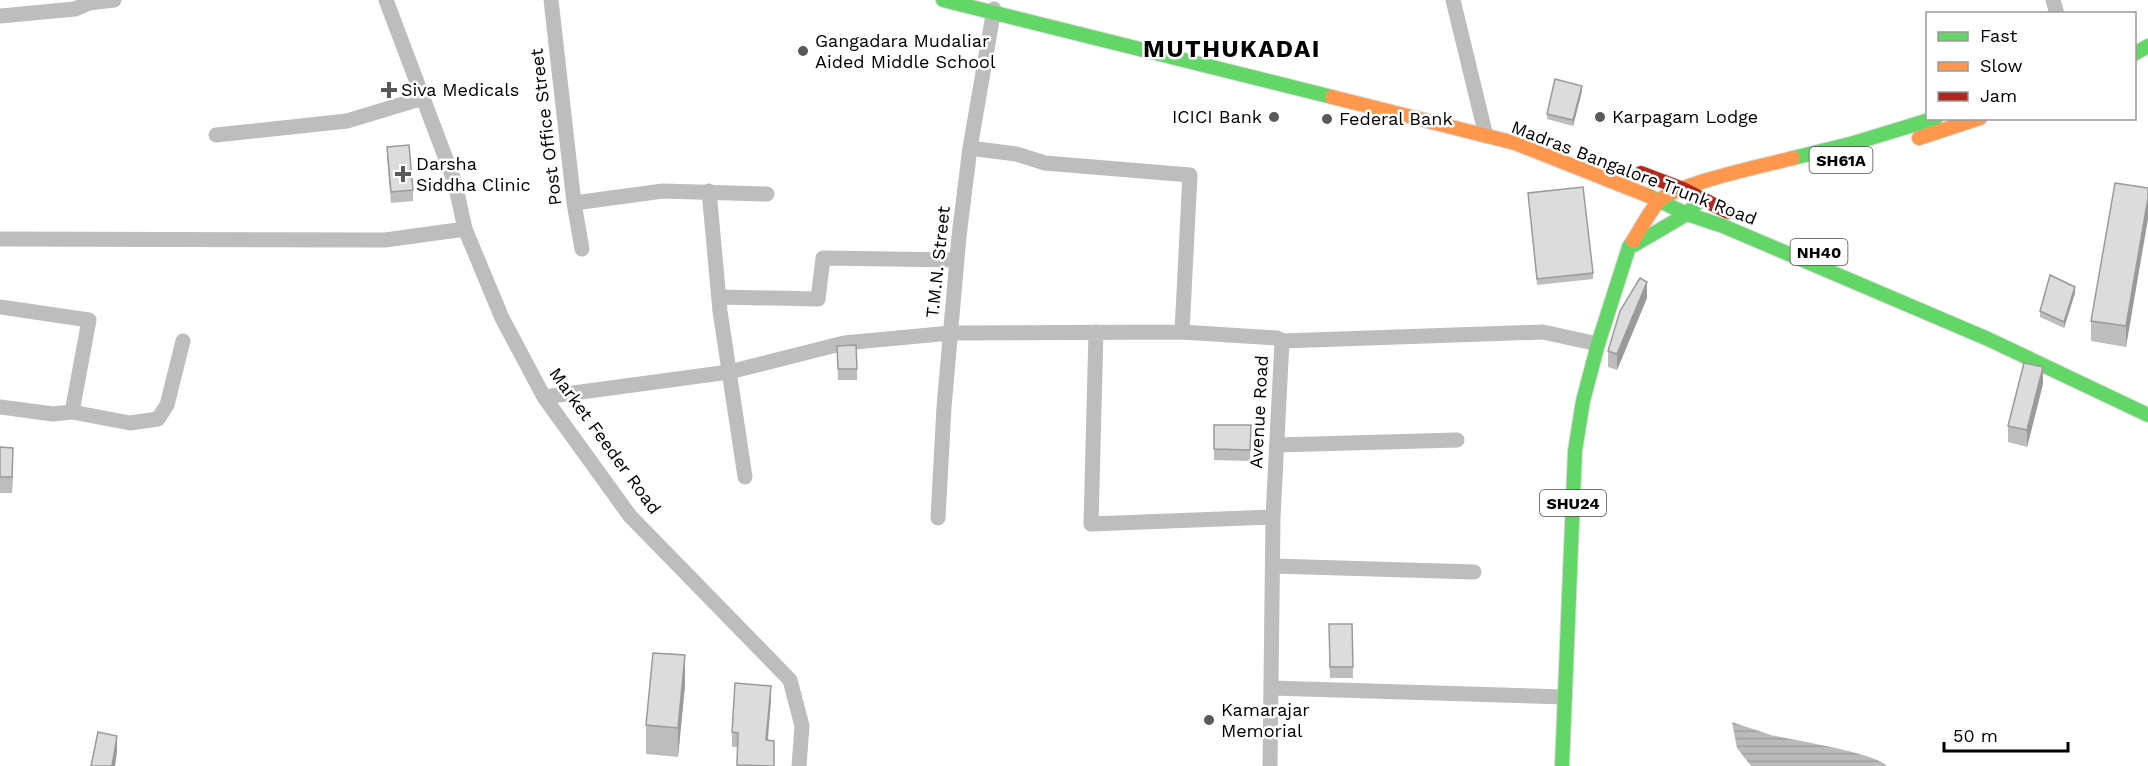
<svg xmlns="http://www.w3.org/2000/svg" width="2148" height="766" font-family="'Work Sans',sans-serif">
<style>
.water{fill:url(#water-rules)}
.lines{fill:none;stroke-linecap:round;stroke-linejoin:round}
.fast-casing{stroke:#dbdbdb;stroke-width:16}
.slow-casing{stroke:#dbdbdb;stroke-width:16}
.jam-casing{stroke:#dbdbdb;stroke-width:16}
.street{stroke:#bdbdbd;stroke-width:15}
.fast{stroke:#63d668;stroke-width:14}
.slow{stroke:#ff974d;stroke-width:14}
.jam{stroke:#b3261e;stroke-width:14}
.wall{fill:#bdbdbd}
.shaded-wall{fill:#9a9a9a}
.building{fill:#dcdcdc;stroke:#9a9a9a;stroke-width:1.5}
.poi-dot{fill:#595959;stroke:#fff;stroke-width:2}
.labels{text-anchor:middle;stroke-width:5;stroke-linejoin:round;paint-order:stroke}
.shield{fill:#fff;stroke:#4c4c4c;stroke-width:1.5}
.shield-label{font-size:16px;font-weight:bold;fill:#000}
.poi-label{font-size:18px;fill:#000;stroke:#fff;text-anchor:start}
.street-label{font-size:18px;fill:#000;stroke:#fff}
.district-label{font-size:24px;font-weight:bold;letter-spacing:1.5px;fill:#000;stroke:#fff}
</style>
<defs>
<pattern id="water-rules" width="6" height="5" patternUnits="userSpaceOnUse" patternTransform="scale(1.5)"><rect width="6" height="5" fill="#bababa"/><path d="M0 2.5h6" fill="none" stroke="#9e9e9e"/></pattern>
</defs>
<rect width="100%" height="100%" fill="#fff"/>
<path class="water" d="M1732,722C1745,726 1758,731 1771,735C1793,740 1876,753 1887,766H1751L1737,748Z"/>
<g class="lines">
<g class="fast-casing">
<path id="fast" d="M943,0L1332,97
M2134,54L2148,46
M1793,158L1854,143L1936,118
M1649,196L1687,214L1723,226L1988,339L2148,415
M1634,245L1687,214L1697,203
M1562,766L1575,451L1583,401L1598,344L1629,247L1633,241"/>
</g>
<g class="slow-casing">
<path id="slow" d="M1332,97L1515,143L1649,196
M1919,138L1980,118
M1633,241C1641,228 1649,212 1659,201C1676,184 1766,165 1793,158"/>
</g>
<g class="jam-casing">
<path id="jam" d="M1641,173L1683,189L1728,212"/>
</g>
<path class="street" d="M386,0L455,183L465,229L502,318L544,397L630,516L790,680L802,726L799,766
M551,0L574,203L582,249
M1453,0L1486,136
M2053,0L2057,14
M0,16L75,9L89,3L114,0
M216,135L347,121L423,98
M970,148L1016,154L1045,163L1190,175L1182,332L1277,338L1282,341
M709,191L720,311L745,477
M574,203L663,191L767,194
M0,239L385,240L465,229
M719,297L818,299L823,258L957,260
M0,307L89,320L72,412
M1096,332L1091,524L1273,517
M544,397L729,372L844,343L951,333L1182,332
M0,407L53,414L72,412L130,423L158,419L167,405L183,341
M1277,445L1457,440
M938,518L944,407L959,236L970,148L994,9
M1273,566L1474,572
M1271,688L1565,697
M1270,766L1273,517L1282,341L1543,332L1598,344"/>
<use href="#fast" class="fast"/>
<use href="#slow" class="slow"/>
<use href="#jam" class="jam"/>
</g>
<path class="wall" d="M1582,91L1573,126L1547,119V114Z
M387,147L413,190V201L391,203L387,158Z
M2148,188L2126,347L2091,341V321Z
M1528,193L1593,273V279L1537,285Z
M2075,293L2064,328L2040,317V311Z
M1647,298L1617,370L1608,367V351Z
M837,346L857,369V380H838Z
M2043,384L2027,447L2008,442V426Z
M1214,425H1251L1250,461L1214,460Z
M0,447L13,464L12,493H0Z
M1329,624H1352L1353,678H1330Z
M685,685L678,757L646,754V725Z
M771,700L768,740L774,741V766H737L738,747H732V732Z"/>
<path class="shaded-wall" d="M1582,86V91L1573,126V120Z
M2148,198V219L2126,347V326Z
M1647,282V298L1617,370V354Z
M2075,287V293L2064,328V322Z
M2043,367V384L2027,447V430Z
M13,448V464L12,493V477Z
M685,655V685L678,757V728Z
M771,686V700L766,755V740Z
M117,736V752L115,766H112Z"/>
<path class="building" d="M1555,79L1582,86L1573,120L1547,114Z
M409,145L413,190L391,192L387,147Z
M2115,183L2148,188V198L2126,326L2091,321Z
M1583,187L1593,273L1537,279L1528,193Z
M2050,275L2075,287L2064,322L2040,311Z
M1640,278L1647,282L1617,354L1608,351L1620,311Z
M856,345L857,369H838L837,346Z
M2024,363L2043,367L2027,430L2008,426Z
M1214,425H1251L1250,450L1214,449Z
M0,447L13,448L12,477H0Z
M1329,624H1352L1353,667H1330Z
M653,653L685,655L678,728L646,725Z
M735,683L771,686L766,740L774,741V766L737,765L738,733L732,732Z
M98,732L117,736L112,766H91Z"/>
<g class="poi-dot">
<circle cx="803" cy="51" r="6"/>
<path d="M386 81h6v6h6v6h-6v6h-6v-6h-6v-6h6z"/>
<circle cx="1274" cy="117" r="6"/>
<circle cx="1600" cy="117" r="6"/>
<circle cx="1327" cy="119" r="6"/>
<path d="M400 165h6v6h6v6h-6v6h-6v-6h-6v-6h6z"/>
<circle cx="1209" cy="720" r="6"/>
</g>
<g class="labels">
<g class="shield">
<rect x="1809.5" y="147" width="63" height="26" rx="4.5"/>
<rect x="1790.5" y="239" width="57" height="26" rx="4.5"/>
<rect x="1540" y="490" width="66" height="26" rx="4.5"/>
</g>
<g class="shield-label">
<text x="1841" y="166">SH61A</text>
<text x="1819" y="258">NH40</text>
<text x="1573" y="509">SHU24</text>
</g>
<g class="poi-label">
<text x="815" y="47">Gangadara Mudaliar<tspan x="815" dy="21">Aided Middle School</tspan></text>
<text x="401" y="96">Siva Medicals</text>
<text x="1262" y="123" text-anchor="end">ICICI Bank</text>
<text x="1612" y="123">Karpagam Lodge</text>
<text x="1339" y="125">Federal Bank</text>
<text x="416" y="170">Darsha<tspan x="416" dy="21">Siddha Clinic</tspan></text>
<text x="1221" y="716">Kamarajar<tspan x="1221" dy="21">Memorial</tspan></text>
</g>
<g class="street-label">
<text transform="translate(546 127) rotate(-97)" y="6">Post Office Street</text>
<text transform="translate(1634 173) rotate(21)" y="6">Madras Bangalore Trunk Road</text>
<text transform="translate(938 262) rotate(-84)" y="6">T.M.N. Street</text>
<text transform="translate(1259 412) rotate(-87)" y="6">Avenue Road</text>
<text transform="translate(605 441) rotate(54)" y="6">Market Feeder Road</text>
</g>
<g class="district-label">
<text x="1232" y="57">MUTHUKADAI</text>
</g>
</g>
<rect x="1926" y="12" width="210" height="108" fill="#ffffff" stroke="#999999" stroke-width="1.5"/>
<rect x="1938" y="32" width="30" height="9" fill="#63d668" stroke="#999999" stroke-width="1.5"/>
<text x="1980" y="42" font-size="18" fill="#000000">Fast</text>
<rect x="1938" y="62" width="30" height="9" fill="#ff974d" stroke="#999999" stroke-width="1.5"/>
<text x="1980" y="72" font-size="18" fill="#000000">Slow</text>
<rect x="1938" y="92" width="30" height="9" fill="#b3261e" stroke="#999999" stroke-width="1.5"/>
<text x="1980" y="102" font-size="18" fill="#000000">Jam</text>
<path d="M1944 742v9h124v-9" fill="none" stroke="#000000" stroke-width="3"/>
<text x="1953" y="742" font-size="18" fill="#000000" stroke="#ffffff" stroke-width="4.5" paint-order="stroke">50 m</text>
</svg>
